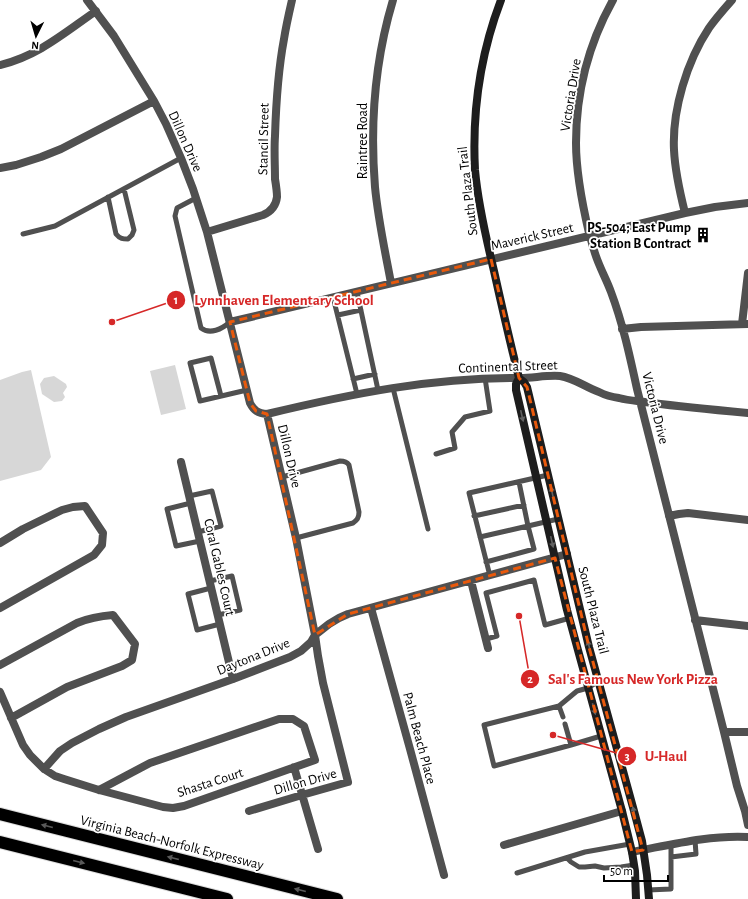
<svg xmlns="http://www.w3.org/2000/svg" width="748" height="899" font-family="'Alegreya Sans',sans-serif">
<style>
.green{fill:#d7d7d7}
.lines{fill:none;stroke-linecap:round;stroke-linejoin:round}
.motorway-casing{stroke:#dbdbdb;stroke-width:14}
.service{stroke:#505050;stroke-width:5}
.minor{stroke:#505050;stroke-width:8}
.secondary{stroke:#1d1d1d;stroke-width:8}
.motorway{stroke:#000;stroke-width:12}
.oneway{fill:#616161}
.oneway2{fill:#595959}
.marked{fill:none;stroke:#e8590c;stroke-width:3;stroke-dasharray:8 5;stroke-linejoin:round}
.labels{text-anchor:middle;stroke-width:3.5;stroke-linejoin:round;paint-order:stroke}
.street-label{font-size:14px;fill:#000;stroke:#fff}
.poi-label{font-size:14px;font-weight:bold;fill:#000;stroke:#fff;text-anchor:end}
.leader{fill:none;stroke:#d62828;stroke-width:1.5}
.callout-dot{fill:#d62828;stroke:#fff;stroke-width:1.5}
.mark-label{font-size:12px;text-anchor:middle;font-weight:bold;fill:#fff}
.callout-label{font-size:15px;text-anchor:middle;font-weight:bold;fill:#d62828;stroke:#fff;stroke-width:3.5;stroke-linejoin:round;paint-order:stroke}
</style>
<rect width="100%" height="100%" fill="#fff"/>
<path class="green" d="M175,365L186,409L161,415L150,371Z
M31,370L51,457L41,470L0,481V380L22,372Z
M54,376L66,384L67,387L63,393L65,397L62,401L54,402L42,394L40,384L44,378Z"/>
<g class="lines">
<g class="motorway-casing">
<path id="motorway" d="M0,814L337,899
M0,842L227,899"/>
</g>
<path class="service" d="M108,197L116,234C120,239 123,239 128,239L132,235L134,230L124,189
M196,198L177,208L175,216L201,328C210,335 222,329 230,322
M23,234L55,226L181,158
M357,292L378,390
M333,297L357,394
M338,315L361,310
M353,379L375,374
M393,388L428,529
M221,396L211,358L190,363L200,401L247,390
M436,454L455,448L452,432L465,417L490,411L485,378
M282,477L340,461C345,461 347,462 349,465L359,512C359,518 357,520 353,523L296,538
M189,496L212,491L221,526L198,532
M191,503L167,509L176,546L200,541
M474,516L524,505
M480,537L528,526L519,482
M486,562L534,549L528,526L558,519
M490,576L469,493L548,475
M210,581L232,576L240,610L218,615
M211,588L188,594L197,630L220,624
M486,639L497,636L486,593L534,580L545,625L570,618
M559,706L484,725L494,766L571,745
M563,717L559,706L577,691L588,688L599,681
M565,724L571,745L601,736
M671,857L696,854L695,840
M567,858L571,862L579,867H585L595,866L604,868L621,867L634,865
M517,873L585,852L630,844
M648,890L671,889V844"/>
<path class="minor" d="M87,0L114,36L154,101L166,124L181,158L193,189L207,232L250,403C254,411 258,413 267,414C350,394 434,377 520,378C533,378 547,375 560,376C574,378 585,387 599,392C605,395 612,397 619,398C630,401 641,401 652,403C684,407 716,410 748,413
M613,0C589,43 576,93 576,143C576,173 582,203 589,233C591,238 592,245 594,250C598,265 606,278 611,292C623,324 630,357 637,389L724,732L737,786L745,811L748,825
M0,65C38,56 64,33 96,11
M0,168L16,165L41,157L61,149L154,101
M685,213C680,193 675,171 674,150C672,110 687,61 709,28C716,18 724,9 732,0
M207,232L263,215C270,212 276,206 277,197C277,191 276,185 275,179C275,165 274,150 275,136C276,104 278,71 284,39C286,26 289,13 292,0
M391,283C385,251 378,219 375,187C370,125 375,60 393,0
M230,322L685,213L715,207L748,203
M742,324L748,273
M622,329L641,327L748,324
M181,462L233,679
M669,516L679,514L688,513L748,520
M0,543L23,529L62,510L73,507L85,506L103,533L102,545L94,555L0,608
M471,581L488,648
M371,608L410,749L444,875
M695,620L748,626
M0,665L77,623C89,618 100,616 113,615L135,644L132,660L122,666L67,687L11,718
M0,692L23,745L30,755L44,769L55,776L64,779L99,790L163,807L173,808L184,806L315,760L304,726L293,719H279L150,763L99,790
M724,732H748
M294,767L318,849
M44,769L60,751L72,743L99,729L126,717L233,679L290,657L301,651L311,642L315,635L329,624L339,618L348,614L567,554
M249,811L302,795L348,782L323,683L318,656L315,635L296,538L267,414
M504,845L622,811
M632,852C670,845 708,835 748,837"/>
<path class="secondary" d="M501,0C480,55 472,112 475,170C478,204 486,238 494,271C502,307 510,342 519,378L516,384V390L567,610L622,811L632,852L635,871L636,899
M519,378L524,382L527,387L589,647L634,811L642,841L647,875L649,899"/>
<use href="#motorway" class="motorway"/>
</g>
<defs><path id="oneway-solid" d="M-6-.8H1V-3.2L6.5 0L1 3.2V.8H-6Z"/></defs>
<g class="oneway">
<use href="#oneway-solid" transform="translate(522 416) rotate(77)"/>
<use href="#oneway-solid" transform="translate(552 492) rotate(-103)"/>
<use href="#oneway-solid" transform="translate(552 542) rotate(77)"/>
<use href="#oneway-solid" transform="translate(589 646) rotate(-104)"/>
<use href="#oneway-solid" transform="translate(594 709) rotate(75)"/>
<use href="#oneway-solid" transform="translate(634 812) rotate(-104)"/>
</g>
<g class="oneway2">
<use href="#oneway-solid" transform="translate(47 826) rotate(-166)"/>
<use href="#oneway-solid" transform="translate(173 858) rotate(-166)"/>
<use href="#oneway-solid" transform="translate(79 862) rotate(14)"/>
<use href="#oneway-solid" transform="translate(300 890) rotate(-166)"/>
</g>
<path class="marked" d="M491,259L519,378L527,387L589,647L643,850L632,852L555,558L348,614L315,635L267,414L256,411L250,403L230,322Z"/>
<defs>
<g id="building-bare" transform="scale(1.2)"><path d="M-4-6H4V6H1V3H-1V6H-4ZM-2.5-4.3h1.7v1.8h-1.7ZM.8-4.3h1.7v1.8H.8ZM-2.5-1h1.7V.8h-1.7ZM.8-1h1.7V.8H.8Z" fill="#000" stroke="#fff" stroke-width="2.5" paint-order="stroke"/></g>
</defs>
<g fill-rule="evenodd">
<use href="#building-bare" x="703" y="235"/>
</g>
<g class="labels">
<g class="street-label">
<text transform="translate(570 95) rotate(-81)" y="5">Victoria Drive</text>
<text transform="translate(263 139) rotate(-89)" y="5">Stancil Street</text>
<text transform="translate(186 141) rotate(66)" y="5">Dillon Drive</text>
<text transform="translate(362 141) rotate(-90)" y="5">Raintree Road</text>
<text transform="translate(467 191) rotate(-97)" y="5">South Plaza Trail</text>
<text transform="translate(532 236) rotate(-13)" y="5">Maverick Street</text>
<text transform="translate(508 366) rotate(-2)" y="5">Continental Street</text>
<text transform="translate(656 408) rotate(76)" y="5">Victoria Drive</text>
<text transform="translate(290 456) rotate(77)" y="5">Dillon Drive</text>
<text transform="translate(220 567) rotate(77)" y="5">Coral Gables Court</text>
<text transform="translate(594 610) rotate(76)" y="5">South Plaza Trail</text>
<text transform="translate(253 656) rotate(-22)" y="5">Daytona Drive</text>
<text transform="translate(420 738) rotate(75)" y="5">Palm Beach Place</text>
<text transform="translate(305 781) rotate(-16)" y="5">Dillon Drive</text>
<text transform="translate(210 782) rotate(-18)" y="5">Shasta Court</text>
<text transform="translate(172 842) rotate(14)" y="5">Virginia Beach-Norfolk Expressway</text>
</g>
<g class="poi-label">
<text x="691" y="232">PS-504; East Pump<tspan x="691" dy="16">Station B Contract</tspan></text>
</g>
</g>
<path class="leader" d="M112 322L176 300M519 616L530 679M553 735L627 756"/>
<g class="callout-dot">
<circle cx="112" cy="322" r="4"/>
<circle cx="519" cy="616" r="4"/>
<circle cx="553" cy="735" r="4"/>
<circle cx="176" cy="300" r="10"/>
<circle cx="530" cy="679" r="10"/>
<circle cx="627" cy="756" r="10"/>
</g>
<g class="mark-label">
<text x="176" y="304">1</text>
<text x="530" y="683">2</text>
<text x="627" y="760">3</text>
</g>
<g class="callout-label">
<text x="284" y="305">Lynnhaven Elementary School</text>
<text x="633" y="684">Sal's Famous New York Pizza</text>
<text x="666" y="761">U-Haul</text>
</g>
<g transform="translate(36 36) rotate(185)" stroke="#ffffff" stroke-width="3" paint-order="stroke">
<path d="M0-3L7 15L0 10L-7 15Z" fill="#000000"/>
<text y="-6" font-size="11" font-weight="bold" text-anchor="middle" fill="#000000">N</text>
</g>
<path d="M604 875v6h64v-6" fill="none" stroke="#000000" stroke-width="2"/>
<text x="610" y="875" font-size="12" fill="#000000" stroke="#ffffff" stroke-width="3" paint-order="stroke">50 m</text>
</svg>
